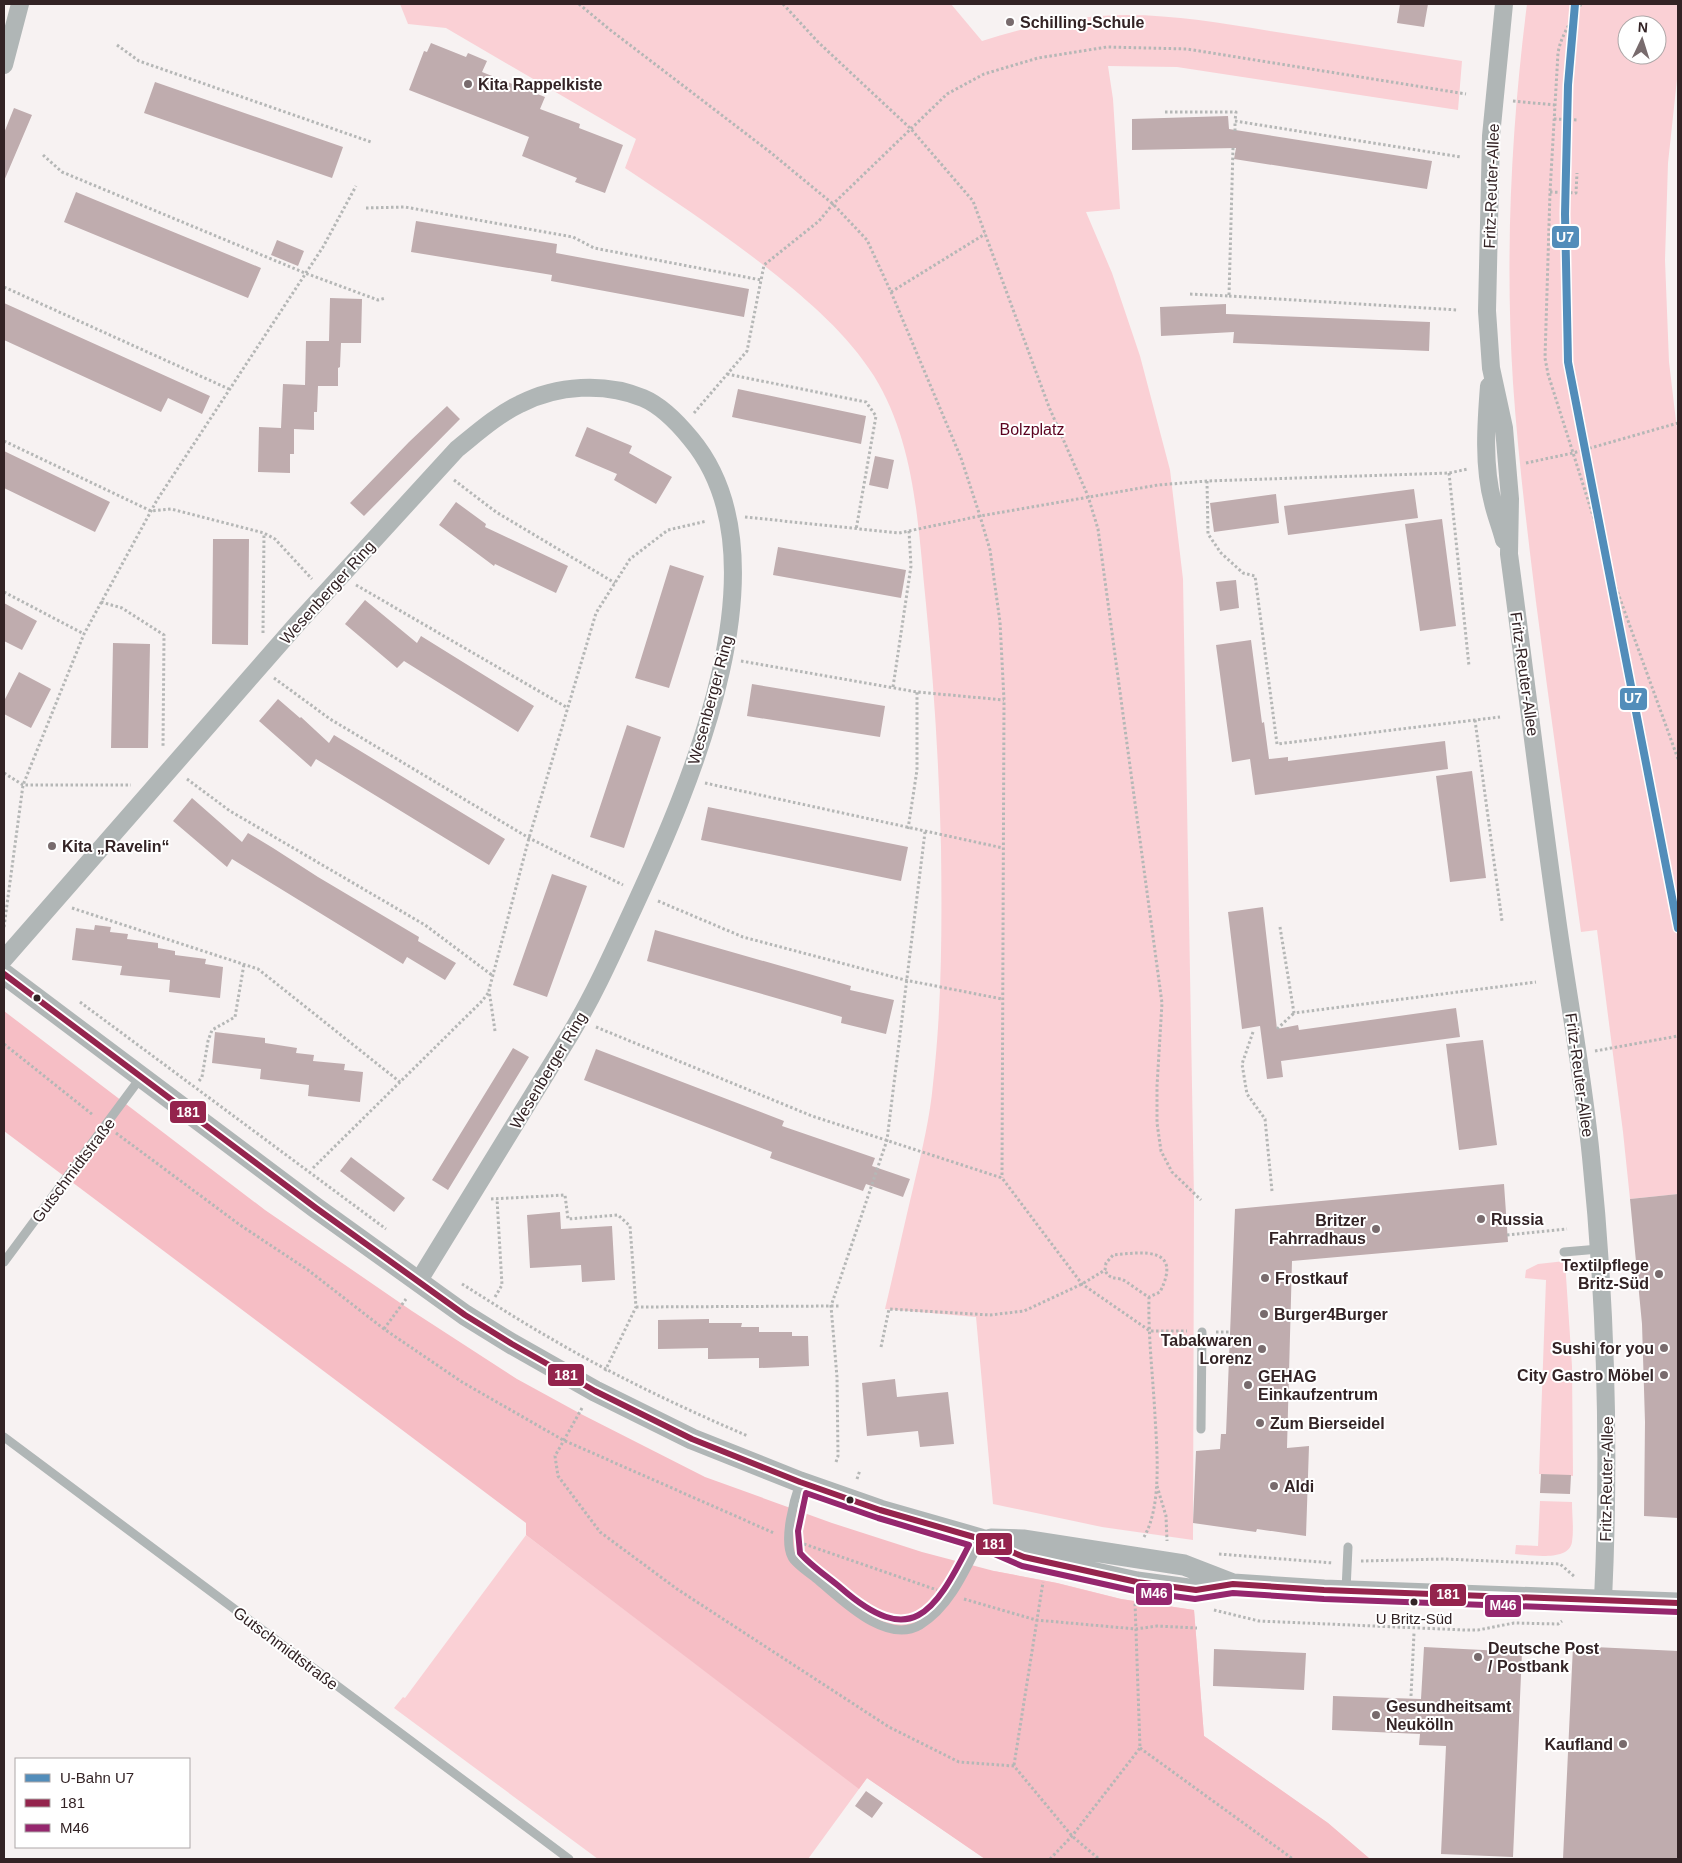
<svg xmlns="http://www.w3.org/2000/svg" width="1682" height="1863" font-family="Helvetica,sans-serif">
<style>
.green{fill:#fad0d5;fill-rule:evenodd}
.forest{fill:#f6bec5}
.building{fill:#bfacae}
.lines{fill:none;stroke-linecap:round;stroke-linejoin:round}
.path{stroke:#b5b7b6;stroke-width:3;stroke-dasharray:2.5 2.5;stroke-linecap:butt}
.service{stroke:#b0b6b6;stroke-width:9}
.minor{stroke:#b0b6b6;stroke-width:18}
.tertiary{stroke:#b0b6b6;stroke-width:21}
.bus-1-casing{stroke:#fff;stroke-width:10}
.bus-2-casing{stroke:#fff;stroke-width:10}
.bus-1{stroke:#94244d;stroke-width:6}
.bus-2{stroke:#95276e;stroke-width:6}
.metro-1-casing{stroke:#fff;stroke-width:11}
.metro-1{stroke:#528dba;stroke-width:8}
.poi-dot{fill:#786b6d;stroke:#fff;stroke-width:2}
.bus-dot{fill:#332325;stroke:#fff;stroke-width:2}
.labels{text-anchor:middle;stroke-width:4;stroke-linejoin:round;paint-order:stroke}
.bus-label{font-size:15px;fill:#332325;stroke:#fff}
.poi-label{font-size:16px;font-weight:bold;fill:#332325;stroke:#fff;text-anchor:start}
.street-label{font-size:16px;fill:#332325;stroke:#fff}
.park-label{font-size:16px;fill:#5b021f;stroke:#fff}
.line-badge{stroke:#fff;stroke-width:2}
.badge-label{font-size:14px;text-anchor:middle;font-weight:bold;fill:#fff}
</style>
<rect width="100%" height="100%" fill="#f7f2f2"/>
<path class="green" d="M400,4H951L982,41C1020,29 1060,19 1100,16C1157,12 1214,22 1270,31C1334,41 1398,51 1462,61L1458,110L1177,67L1108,66L1113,99L1120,209L1086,212L1112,273L1140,356L1170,470L1183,579L1194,1198L1193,1540L1102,1527L993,1504L976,1317L885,1309C895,1267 904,1226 914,1184C922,1151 930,1117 933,1084C942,1005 942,926 941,847C939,766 934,685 926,604C918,527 916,444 874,376C847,334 810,302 771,271C724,234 675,201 625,168L636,139L446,28L408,24Z
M1527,4H1678V70L1668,163L1665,260L1669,362L1678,438V1194L1630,1199L1623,1132L1597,930L1581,932C1566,822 1550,712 1536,602C1527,529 1518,456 1513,383C1505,257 1511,129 1527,4ZM1627,25H1657V55H1627Z
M1565,1261L1572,1366L1573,1476L1539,1474L1546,1280L1525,1278L1526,1270L1538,1264Z
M1540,1501L1572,1502C1572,1515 1574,1529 1572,1542C1569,1562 1530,1555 1515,1554L1516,1545L1538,1546Z
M526,1535L859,1788L994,1571L1057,1583L1121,1599L1194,1610L1204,1736L1328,1823L1370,1859H985L867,1778L808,1859H598L394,1708L403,1697L405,1698Z"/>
<path class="forest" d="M4,1011L265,1210L412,1311L517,1379L581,1414L705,1477L832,1523L922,1552L994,1571L1057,1583L1121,1599L1194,1610L1204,1736L1328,1823L1370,1859H985L867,1778L859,1789L526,1535V1523L4,1131Z"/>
<path class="building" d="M1400,4H1428L1424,27L1397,23Z
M431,43L466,57L468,53L487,61L482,72L545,97L540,109L580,124L579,128L623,145L605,193L575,182L577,178L522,156L529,137L409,90L424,51L427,52Z
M155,82L343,147L332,178L144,113Z
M14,108L32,115L4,181V133Z
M1228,116L1229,129L1432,161L1427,189L1234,159L1236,148L1132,150V119Z
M76,192L261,268L248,298L64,222Z
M416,221L557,244L556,253L749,289L744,317L551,281L552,275L411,252Z
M277,240L304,251L298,266L271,255Z
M330,298L362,299L361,343H341L340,367L338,368V386H318L317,412H314V430L294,429V454H290V473L258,472L259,427L281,428L283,384L305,385L306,341H329Z
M4,303L210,396L202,414L168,398L161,412L4,340Z
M1226,304V314L1430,322L1429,351L1233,343L1234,332L1161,336L1160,307Z
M738,389L866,416L861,444L732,417Z
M447,406L460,419L364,516L350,503L409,442Z
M587,427L632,446L629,453L672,477L656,504L614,480L617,474L575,456Z
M4,451L110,502L95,532L4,488Z
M875,456L894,460L888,489L869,485Z
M1414,489L1418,518L1288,535L1284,506Z
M1276,494L1279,523L1214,532L1210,503Z
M456,502L486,524L485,527L568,566L556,593L495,564L494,566L439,525Z
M1442,519L1456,626L1420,631L1405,524Z
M213,539H249L248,645L212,644Z
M778,547L906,570L901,598L773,575Z
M670,565L704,576L669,688L635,678Z
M1236,580L1239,608L1220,611L1216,582Z
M365,600L417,643L421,636L534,706L518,732L404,661L397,668L345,624Z
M4,603L37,621L22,650L4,641Z
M1251,640L1262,723L1264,722L1269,759L1288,757V761L1445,741L1448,769L1255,795L1250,759L1232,762L1216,645Z
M113,643L150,644L148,748H111Z
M19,672L51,689L31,728L4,714V701Z
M752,684L885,706L880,737L747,716Z
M278,699L300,718L301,717L329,743L334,735L505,839L489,865L316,759L311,767L259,721Z
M627,725L661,737L624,848L590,837Z
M1472,771L1486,878L1450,882L1436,776Z
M192,798L242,842L248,833L273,848L318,877L419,937L418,941L456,963L445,980L407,957L403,964L232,859L227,867L173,821Z
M708,807L908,847L901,881L701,840Z
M552,874L587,886L547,997L513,985Z
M1263,907L1277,1029L1298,1025L1299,1030L1456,1008L1460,1037L1281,1061L1283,1077L1267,1079L1260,1026L1242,1029L1228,912Z
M95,925L111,927L110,932L128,934L127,939L158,943V948L175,951V955L206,959L205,964L223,967L220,998L169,992L170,980L120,975L122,966L72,960L76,928L94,930Z
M655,930L851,986L850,990L894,1000L886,1034L841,1023L842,1017L647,961Z
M215,1032L265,1038V1043L297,1048L296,1053L314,1055L313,1061L345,1064L344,1070L363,1072L360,1102L308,1096L309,1085L260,1079L261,1069L212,1063Z
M1483,1040L1497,1145L1459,1150L1446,1044Z
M513,1048L529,1057L448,1190L432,1180Z
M596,1049L784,1121L782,1126L875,1158L872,1166L910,1179L903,1197L866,1184L863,1191L770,1158L772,1152L584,1080Z
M351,1157L405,1198L394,1212L340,1171Z
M1504,1184L1508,1242L1292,1261L1287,1448L1309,1446L1306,1536L1257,1529L1256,1532L1193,1523L1196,1451L1220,1449L1221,1434H1226L1235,1209Z
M1678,1194V1518L1644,1516L1645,1422L1642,1324L1630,1199Z
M560,1212L561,1229L612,1226L615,1280L582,1282L581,1265L530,1268L527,1215Z
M709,1319V1323H742L741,1327H759V1332H792V1336H808L809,1366L759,1368V1358L708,1359V1348L658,1349V1320Z
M895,1379L897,1397L948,1392L954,1444L920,1447L918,1431L867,1436L862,1383Z
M1541,1474L1571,1475L1570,1494L1540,1493Z
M1573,1646L1678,1651V1859H1563Z
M1424,1647L1522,1652L1513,1857L1441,1854L1446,1746L1419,1745L1420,1734L1332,1730L1333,1696L1421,1699Z
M1214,1649L1306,1653L1304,1690L1213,1686Z
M866,1791L883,1803L872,1818L855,1806Z"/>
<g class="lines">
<path class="path" d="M579,4L609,29L770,152L833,204L867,240L891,292L961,458L980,516L990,550L1000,622L1004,700L1002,1178
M783,4L818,42L911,129L973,201L1049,407L1088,496L1098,529L1162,1003L1157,1086V1123L1161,1151L1172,1172L1201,1200
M1581,4C1572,20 1561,35 1558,53L1550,192L1545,358L1548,374L1614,582L1678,759
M117,45L139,61L371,142
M1513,101L1555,105
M1165,112H1236L1235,121
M1554,119L1577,120
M1235,131V121L1461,157
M43,155L62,172L305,273L378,300L386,298
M1550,192L1576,193L1577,173
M366,208L405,207L573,237L594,248L761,280
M4,287L229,389
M891,292L985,234
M1190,294L1229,296L1233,148
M1229,296L1458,310
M727,374L866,402L876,416L856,530
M694,413L747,351L764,265L819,221L833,204L947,94L984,74L1038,58L1107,47L1187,49L1466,94
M4,441L151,511L171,509L264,533L275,539L312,579
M1526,463L1573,453L1678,423
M1449,473L1469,666
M454,480L496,512L615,583
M1207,481L1208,534L1221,553L1243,573L1255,576L1277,744L1500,717
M745,517L899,533L980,516L1158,485L1207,481L1449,473L1468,469
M356,585L568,708
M4,592L84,634
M101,602L122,608L164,635L163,748
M263,633L264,533
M741,661L917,692L1004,700
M274,678L330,719L529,838L623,885
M893,687L911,566L909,531
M1475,720L1502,921
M4,773L23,785H131
M187,779L230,811L425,925L493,976
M705,783L1003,848
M908,829L917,770V692
M658,901L743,937L905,980L1002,999
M72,908L258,969L400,1082
M4,927L23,785L84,634L157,500L323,247L356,186
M1280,927L1294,1013L1536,982
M80,1002L386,1229
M596,1027L812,1116L1002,1178L1082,1284L1150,1331H1187
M1277,1029L1294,1013
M495,1031L489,990L529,838L596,613L630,559L668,530L707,521
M1253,1032L1242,1064L1247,1094L1265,1119L1272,1191
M4,1044L93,1115
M1595,1051L1678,1036
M199,1081L202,1077L208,1041L212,1030L235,1017L244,964
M116,1133L240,1225L308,1270L384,1329L462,1382L563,1440L774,1533
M313,1168L482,1001L489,992
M491,1199L565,1195L568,1219L618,1215L630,1226L636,1307L605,1371
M1507,1235L1567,1229
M462,1284C491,1302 520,1321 550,1338C613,1375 680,1407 748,1436
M495,1297L502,1285L497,1199
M636,1307L840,1306
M384,1329L406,1299
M1216,1332H1230
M881,1347L889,1309L990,1315L1024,1311L1082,1284L1105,1270L1106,1263L1113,1255C1143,1252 1183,1246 1160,1292L1149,1297C1141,1293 1127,1281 1121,1279C1114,1278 1108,1278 1105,1270
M582,1408L555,1456L558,1476L600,1532L677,1589L889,1727L959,1762L1014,1766L1072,1836L1099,1859
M836,1462L838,1456L837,1377L831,1306L887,1140L925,832
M857,1479L860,1470
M1157,1486L1166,1516L1167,1541
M1144,1537C1162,1506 1157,1451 1155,1416C1153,1377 1148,1337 1149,1297
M804,1544L937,1590
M1219,1554L1333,1563
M1361,1561L1444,1559L1560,1564L1575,1577
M964,1599L1036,1620L1136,1629L1157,1626L1197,1628
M1214,1610L1259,1621L1465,1630H1478L1514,1623L1558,1624L1562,1621
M1411,1696L1414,1633
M1140,1748L1293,1859
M1014,1765L1043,1582
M1050,1859L1072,1836L1140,1748L1135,1602"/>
<path class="service" d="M1564,1252L1599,1249
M4,1262L141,1077
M1201,1429L1202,1332
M4,1437L569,1859
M800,1483C794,1500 783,1540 792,1557C795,1564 812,1575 818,1580C842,1600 886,1645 920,1625C950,1607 966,1569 981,1539
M1346,1590L1348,1547"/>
<path class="minor" d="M1504,4L1491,136L1487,311L1491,368L1504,428L1510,499L1509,554C1525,673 1539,792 1556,911C1567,993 1583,1074 1591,1157C1606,1304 1610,1452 1603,1600
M4,65L20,4
M1489,386C1486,424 1483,466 1493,503C1496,516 1501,528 1504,540
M4,959L297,624L457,449C477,433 497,415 520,404C557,385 605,382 643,398C662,406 678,423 691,439C790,558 690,786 634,907C614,950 595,993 571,1033L418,1282"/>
<path class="tertiary" d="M4,974L316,1208L465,1315L512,1344L595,1391L692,1439L800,1482L880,1510L981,1539L1024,1557L1137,1582L1196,1590L1233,1584L1324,1590L1678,1603
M991,1539L1023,1540L1184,1565L1233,1584"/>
<g class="bus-1-casing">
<path id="bus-1" d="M4,974L316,1208L465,1315L512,1344L595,1391L692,1439L800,1482L880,1510L981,1539L1024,1557L1137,1582L1196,1590L1233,1584L1324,1590L1678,1603"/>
</g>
<g class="bus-2-casing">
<path id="bus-2" d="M806,1493L878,1518L969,1545C934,1614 911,1649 841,1588C828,1577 811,1566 800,1553L798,1531Z
M985,1550L1022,1566L1135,1591L1195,1599L1233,1593L1324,1599L1678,1612"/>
</g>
<use href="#bus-1" class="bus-1"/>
<use href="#bus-2" class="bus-2"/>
<g class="metro-1-casing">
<path id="metro-1" d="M1575,4L1568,85L1565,214L1568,362L1678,928"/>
</g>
<use href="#metro-1" class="metro-1"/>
</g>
<g class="poi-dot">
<circle cx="1010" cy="22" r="5"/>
<circle cx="468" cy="84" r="5"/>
<circle cx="52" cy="846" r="5"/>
<circle cx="1481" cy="1219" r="5"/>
<circle cx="1376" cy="1229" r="5"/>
<circle cx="1659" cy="1274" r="5"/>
<circle cx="1265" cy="1278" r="5"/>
<circle cx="1264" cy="1314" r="5"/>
<circle cx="1664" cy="1348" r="5"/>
<circle cx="1262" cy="1349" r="5"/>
<circle cx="1664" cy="1375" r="5"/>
<circle cx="1248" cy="1385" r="5"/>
<circle cx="1260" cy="1423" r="5"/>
<circle cx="1274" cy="1486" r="5"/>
<circle cx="1478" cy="1657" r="5"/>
<circle cx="1376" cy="1715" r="5"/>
<circle cx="1623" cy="1744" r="5"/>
</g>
<g class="bus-dot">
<circle cx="37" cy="998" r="4.5"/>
<circle cx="850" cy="1500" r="4.5"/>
<circle cx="1414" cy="1602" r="4.5"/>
</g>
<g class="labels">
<g class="bus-label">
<text x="1414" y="1624">U Britz-Süd</text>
</g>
<g class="poi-label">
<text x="1020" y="28">Schilling-Schule</text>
<text x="478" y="90">Kita Rappelkiste</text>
<text x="62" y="852">Kita „Ravelin“</text>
<text x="1491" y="1225">Russia</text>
<text x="1366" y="1226" text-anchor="end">Britzer<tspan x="1366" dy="18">Fahrradhaus</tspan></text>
<text x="1649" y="1271" text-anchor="end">Textilpflege<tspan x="1649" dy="18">Britz-Süd</tspan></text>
<text x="1275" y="1284">Frostkauf</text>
<text x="1274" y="1320">Burger4Burger</text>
<text x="1252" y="1346" text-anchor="end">Tabakwaren<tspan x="1252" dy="18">Lorenz</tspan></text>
<text x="1654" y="1354" text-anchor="end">Sushi for you</text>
<text x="1654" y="1381" text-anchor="end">City Gastro Möbel</text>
<text x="1258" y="1382">GEHAG<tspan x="1258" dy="18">Einkaufzentrum</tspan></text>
<text x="1270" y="1429">Zum Bierseidel</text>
<text x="1284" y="1492">Aldi</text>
<text x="1488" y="1654">Deutsche Post<tspan x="1488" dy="18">/ Postbank</tspan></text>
<text x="1386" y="1712">Gesundheitsamt<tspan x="1386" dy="18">Neukölln</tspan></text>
<text x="1613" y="1750" text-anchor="end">Kaufland</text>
</g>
<g class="street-label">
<text transform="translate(1491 186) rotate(-88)" y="6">Fritz-Reuter-Allee</text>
<text transform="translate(327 592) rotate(-48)" y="6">Wesenberger Ring</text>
<text transform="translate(1525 674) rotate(82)" y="6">Fritz-Reuter-Allee</text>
<text transform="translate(710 700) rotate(-75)" y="6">Wesenberger Ring</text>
<text transform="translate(548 1070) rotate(-59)" y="6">Wesenberger Ring</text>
<text transform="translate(1580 1075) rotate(82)" y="6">Fritz-Reuter-Allee</text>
<text transform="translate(73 1170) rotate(-53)" y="6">Gutschmidtstraße</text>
<text transform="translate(1606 1479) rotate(-89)" y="6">Fritz-Reuter-Allee</text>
<text transform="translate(286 1648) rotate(37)" y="6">Gutschmidtstraße</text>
</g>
<g class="park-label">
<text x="1032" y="435">Bolzplatz</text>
</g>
</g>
<g class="line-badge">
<rect x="1551" y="225" width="29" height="24" rx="5" fill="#528dba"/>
<rect x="1619" y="687" width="29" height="24" rx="5" fill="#528dba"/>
<rect x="169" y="1100" width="38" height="24" rx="5" fill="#94244d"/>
<rect x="547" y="1363" width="38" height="24" rx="5" fill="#94244d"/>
<rect x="975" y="1532" width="38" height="24" rx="5" fill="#94244d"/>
<rect x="1135" y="1582" width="38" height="24" rx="5" fill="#95276e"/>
<rect x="1429" y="1583" width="38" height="24" rx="5" fill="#94244d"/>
<rect x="1484" y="1594" width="38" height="24" rx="5" fill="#95276e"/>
</g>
<g class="badge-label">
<text x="1565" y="242">U7</text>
<text x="1633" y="703">U7</text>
<text x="188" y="1117">181</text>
<text x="566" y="1380">181</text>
<text x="994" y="1549">181</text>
<text x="1154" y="1598">M46</text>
<text x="1448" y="1599">181</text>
<text x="1503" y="1610">M46</text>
</g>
<rect width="1682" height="1863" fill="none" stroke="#332325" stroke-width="10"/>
<rect x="15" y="1758" width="175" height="90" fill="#ffffff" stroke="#ada7a8"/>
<rect x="25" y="1774" width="25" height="8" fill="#528dba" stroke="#ada7a8"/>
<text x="60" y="1783" font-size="15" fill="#332325">U-Bahn U7</text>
<rect x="25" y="1799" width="25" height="8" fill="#94244d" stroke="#ada7a8"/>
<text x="60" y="1808" font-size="15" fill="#332325">181</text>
<rect x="25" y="1824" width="25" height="8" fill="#95276e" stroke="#ada7a8"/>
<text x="60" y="1833" font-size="15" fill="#332325">M46</text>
<g transform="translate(1642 40) rotate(4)"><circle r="24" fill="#ffffff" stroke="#ada7a8"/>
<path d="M0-4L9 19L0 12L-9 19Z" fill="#786b6d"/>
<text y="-8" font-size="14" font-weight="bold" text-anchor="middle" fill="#332325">N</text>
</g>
</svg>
